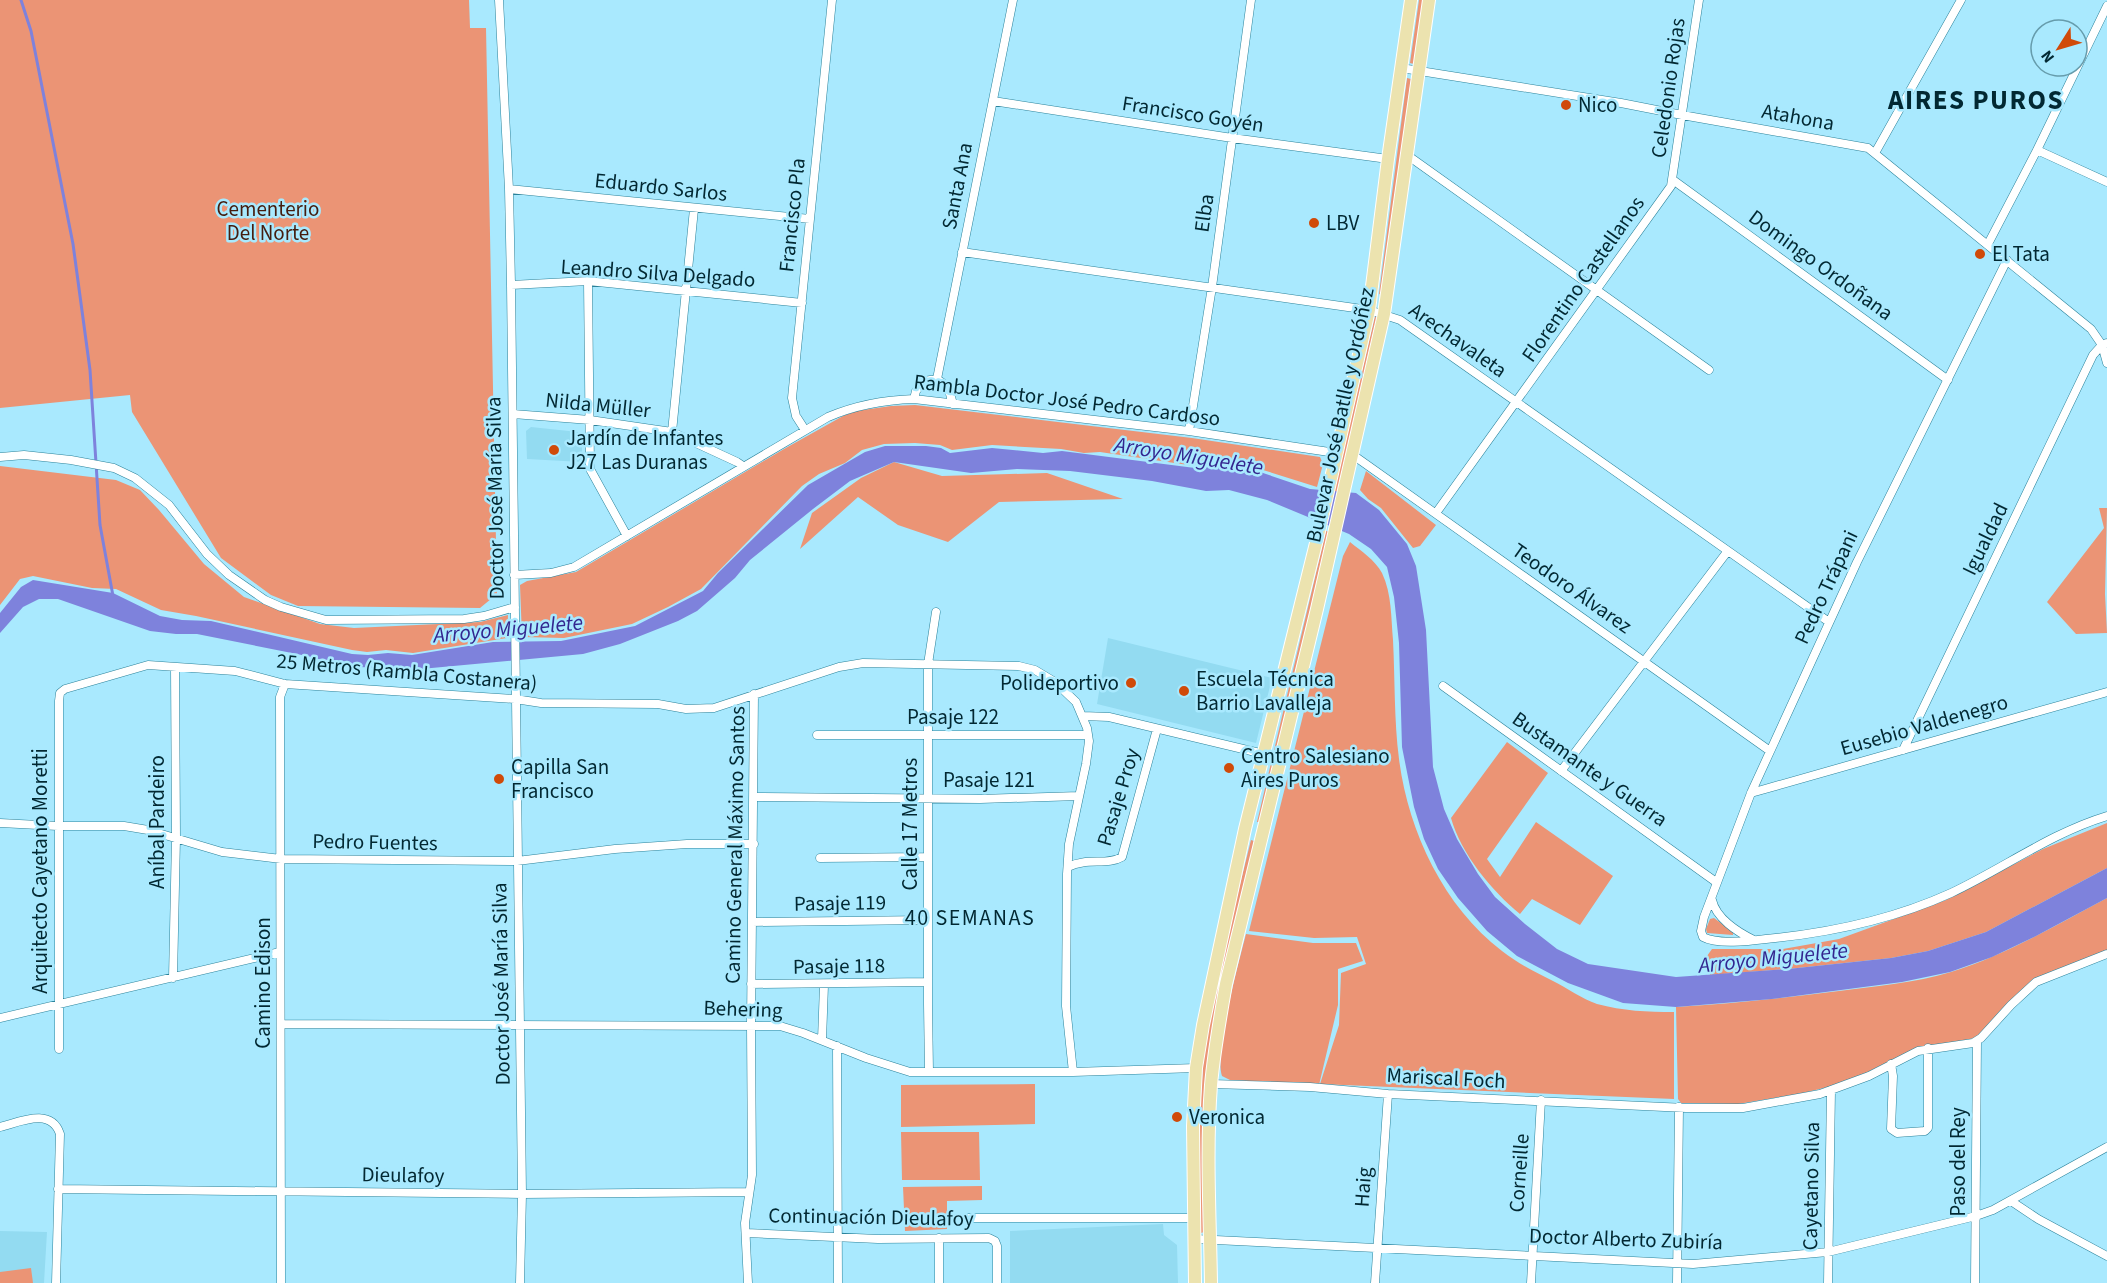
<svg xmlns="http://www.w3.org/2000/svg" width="2107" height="1283" font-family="'Source Sans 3',sans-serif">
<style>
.built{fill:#93dbf1}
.green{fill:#eb9475}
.water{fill:#7e82dc}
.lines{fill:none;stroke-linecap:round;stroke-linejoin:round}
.stream{stroke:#7e82dc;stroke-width:3}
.street-casing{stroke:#2b839b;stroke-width:9}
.primary-casing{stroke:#fff;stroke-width:14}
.street{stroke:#fff;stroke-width:8}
.primary{stroke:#ece3af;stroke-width:12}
.poi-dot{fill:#d04a09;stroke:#a9e9fe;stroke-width:2}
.labels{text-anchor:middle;stroke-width:5;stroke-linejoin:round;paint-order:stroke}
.street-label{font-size:21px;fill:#022832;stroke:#a9e9fe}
.poi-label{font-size:21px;fill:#022832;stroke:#a9e9fe;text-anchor:start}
.park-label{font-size:21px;fill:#451d0f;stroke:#a9e9fe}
.water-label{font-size:22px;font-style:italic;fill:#33268f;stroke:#a9e9fe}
.neighbourhood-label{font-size:22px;letter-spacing:1.5px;fill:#022832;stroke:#a9e9fe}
.district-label{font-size:27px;font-weight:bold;letter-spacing:1.5px;fill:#022832;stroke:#a9e9fe}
</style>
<rect width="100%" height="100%" fill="#a9e9fe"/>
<path class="built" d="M531,427L578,432L582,436V462L527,459L526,431Z
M1108,638L1272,678L1256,743L1097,704Z
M1163,1224L1164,1235L1177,1245L1178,1283H1010V1231Z
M0,1231L47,1232L44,1283H0Z"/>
<path class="green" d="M0,0H469L470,28H486L497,594L480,608L298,606L271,595L221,558L132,412L130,395L0,408Z
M1419,0H1423L1414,64L1410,63Z
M1407,78L1411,79L1382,295L1379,294Z
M1375,316L1379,317L1338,496L1333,495Z
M915,405L1192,438L1320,457L1323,464L1317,487L1263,470L1227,463L1195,466L1100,452L1084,453L1061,449L992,445L952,450L940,445L915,443L884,444L862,450L845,463L819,474L802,486L701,589L668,607L632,624L564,638L522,637L520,585L527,581L576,572L784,449L843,416L856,411L891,406Z
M894,462L942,476L1047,473L1123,499L999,502L948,542L898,525L858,497L800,549L812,513L861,478Z
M0,466L116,480L140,490L159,510L204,564L244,597L320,624L354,628L480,622L508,615L507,638L413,653L386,650L367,652L352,650L196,616L161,610L116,589L92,588L33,576L20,579L0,605Z
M1366,471L1436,525L1420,546L1413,548L1381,508L1368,499L1360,490Z
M2099,508H2107L2105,594L2107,633L2076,634L2047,602L2104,528Z
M1326,531L1329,532L1259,822H1257Z
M1350,542C1361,551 1375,560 1382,573C1392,594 1391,618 1393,640C1395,679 1394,720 1399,759C1408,830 1443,906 1502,951C1517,963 1535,972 1553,981C1567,988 1582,999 1597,1004C1623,1011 1647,1012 1674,1012V1099L1320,1084L1339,1025L1341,973L1366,964L1357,937L1314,938L1249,931L1343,556Z
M1507,742L1548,773L1487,859L1500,877L1536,822L1613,876L1580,925L1532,899L1520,914C1492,891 1461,854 1451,818Z
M2107,823V868L1986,932L1928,951L1891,958L1788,969L1710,975L1707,956L1712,949H1783L1839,939L1946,900L2043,849Z
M1251,840L1254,841L1204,1124V1232L1201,1233L1199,1129L1203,1065L1209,1024L1228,933Z
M2107,898V950L2039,978L1975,1038L1912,1050L1868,1072L1832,1086L1799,1094L1738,1104L1681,1103L1678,1099L1676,1007C1730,1004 1784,998 1839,991C1876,986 1915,983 1951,972C2006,955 2056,925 2107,898Z
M1714,918L1733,932V935L1707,933L1706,929L1710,919Z
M1246,934L1313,943H1356L1363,961L1338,969V1005L1319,1085L1230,1080L1222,1076C1214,1054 1239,961 1246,934Z
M1035,1084V1124L901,1127V1085Z
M901,1132H979L980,1180H902Z
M982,1186V1200L947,1201V1229L905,1231L903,1187Z
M31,1268L33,1283H0V1272Z"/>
<path class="water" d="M885,446H926L941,448L950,453L992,448L1043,453L1062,451L1195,468L1226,466L1260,472L1310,489L1356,493L1379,510L1407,544L1416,566L1426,630L1433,767L1444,809L1457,839L1478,874L1495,897L1525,924L1557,949L1588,964L1676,977L1788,969L1891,958L1928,951L1986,932L2107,868V898L2036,936L1992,957L1950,972L1902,982L1772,999L1676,1007L1623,1003L1568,983L1517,956L1487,931L1458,898L1438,869L1424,839L1414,807L1402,747L1399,643L1394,597L1387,567L1371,549L1349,534L1267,500L1229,490L1206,491L1152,481L1070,471L1017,469L971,473L894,462L850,481L813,509L750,560L735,578L697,611L678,621L620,644L583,654L410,670L360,667L334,664L312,657L197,634H176L150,631L58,599H39L23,607L0,633V613L21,587L33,580L113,593L160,616L182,620L211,621L352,654L368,655L388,653L412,655L493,642L561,641L635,626L703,591L718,573L808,485L865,452Z"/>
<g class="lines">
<path class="stream" d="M21,0L31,31L73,244L90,370L100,525L113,596"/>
<g class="street-casing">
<path id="street" d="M499,0L509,189L511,285L522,1194L520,1283
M1401,68L1621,103L1682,115L1868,148L2091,329L2102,345L2107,363
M993,101L1232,138L1388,159
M2037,150L2107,182
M1875,153L1961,0
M1407,155L1709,370
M1673,180L1948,380
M509,189L810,219
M1988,244L2037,150L2107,6
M962,252L1369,310L1400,320L1829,622
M2007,260L1857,562L1751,793L1704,917L1701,931L1703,937C1717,945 1750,941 1766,939C1829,933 1894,919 1951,893C2004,868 2051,833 2107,816
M588,281L590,469L627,536
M511,285L588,281L802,303
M937,379L1013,0
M914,399L916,391L924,381L937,379L948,387L953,404
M513,414L590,420L672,432L737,462L743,466
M805,430L796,416L792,398L832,0
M1189,431L1212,287L1251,0
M672,432L694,209
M1353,455L1770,751
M0,457L24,455L71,460L114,468L135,478L169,505L207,554L229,575L265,600L281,607L326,620L464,619L484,616L515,607
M1436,513L1671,186L1699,0
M514,575L551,573L574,567L828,417C856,405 883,400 914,399L1189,431L1336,453
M1443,686L1716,882
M1083,716L1109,717L1264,754
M817,735H1088
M1903,750L2093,355L2102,345L2107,343
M1561,771L1727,552
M1751,793L2107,692
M754,797L980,799L1079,796
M0,823L58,826H124L148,830L222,852L281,859L517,861L615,849L687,844H754
M820,858L928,857
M1068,867C1087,857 1107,866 1122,857L1157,729
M1712,900C1716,918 1737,932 1754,940
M752,922L928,920
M173,978L176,838L175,667
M751,984L928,982
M0,1018L280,952
M281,1024L780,1026L803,1033L866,1058L910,1072H1073L1196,1068
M822,1040L824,985
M837,1046L838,1283
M59,1049V701L60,693L65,689L148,665L235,671L285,684L515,699L541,703L658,704L686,709L714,708L839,667L863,663L1019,666L1035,670L1055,682L1076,702L1087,728L1089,741L1086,764L1069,844L1067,874L1066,1006L1073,1072
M1891,1064L1893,1076L1891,1129L1897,1133L1925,1131L1928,1128V1048
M929,1072L928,1004V664L936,612
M1211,1084L1310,1087L1388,1094L1686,1108H1743L1820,1094L1869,1076L1918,1051L1973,1043L1981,1038L2011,1005L2036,982L2107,954
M0,1127C20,1122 51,1107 60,1134L56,1283
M58,1189L522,1194L749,1192
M2011,1201L2038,1219L2107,1256
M968,1218H1194
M746,1233L878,1239L989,1238L995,1241L997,1246V1283
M939,1238V1283
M1195,1239L1693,1264L1816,1253L1828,1252L1976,1216L1993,1210L2107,1147
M281,1283L280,697L285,684
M748,1283L745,1223L752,1175L751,1026L754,694
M1375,1283L1388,1094
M1531,1283L1541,1100
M1677,1283L1679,1107
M1828,1283L1831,1090
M1975,1283L1977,1041"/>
</g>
<g class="primary-casing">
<path id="primary" d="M1195,1283L1193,1126L1196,1068L1203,1025L1245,829L1319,531L1369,310L1388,159L1411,0
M1211,1283C1210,1217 1206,1151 1211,1085C1214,1051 1220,1018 1226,984L1317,609L1384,314L1429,0"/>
</g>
<use href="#street" class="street"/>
<use href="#primary" class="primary"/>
</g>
<g class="poi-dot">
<circle cx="1566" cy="105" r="6"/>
<circle cx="1314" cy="223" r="6"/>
<circle cx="1980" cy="254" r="6"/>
<circle cx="554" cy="450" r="6"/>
<circle cx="1131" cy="683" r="6"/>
<circle cx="1184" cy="691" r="6"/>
<circle cx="1229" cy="768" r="6"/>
<circle cx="499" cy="779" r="6"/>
<circle cx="1177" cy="1117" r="6"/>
</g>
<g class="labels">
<g class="street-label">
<text transform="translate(1668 88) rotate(-82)" y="7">Celedonio Rojas</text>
<text transform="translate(1193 114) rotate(9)" y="7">Francisco Goyén</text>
<text transform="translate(1798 117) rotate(10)" y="7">Atahona</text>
<text transform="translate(957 186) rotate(-79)" y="7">Santa Ana</text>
<text transform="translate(661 187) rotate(6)" y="7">Eduardo Sarlos</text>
<text transform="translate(1204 213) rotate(-82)" y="7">Elba</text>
<text transform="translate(792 215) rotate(-84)" y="7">Francisco Pla</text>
<text transform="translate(1821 265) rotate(36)" y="7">Domingo Ordoñana</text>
<text transform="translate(658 273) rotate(4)" y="7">Leandro Silva Delgado</text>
<text transform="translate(1583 279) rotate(-55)" y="7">Florentino Castellanos</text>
<text transform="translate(1458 340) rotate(35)" y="7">Arechavaleta</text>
<text transform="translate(1067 400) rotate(7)" y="7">Rambla Doctor José Pedro Cardoso</text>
<text transform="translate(598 405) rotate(6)" y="7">Nilda Müller</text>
<text transform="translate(1340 415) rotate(-78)" y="7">Bulevar José Batlle y Ordóñez</text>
<text transform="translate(495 498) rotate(-91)" y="7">Doctor José María Silva</text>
<text transform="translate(1985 539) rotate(-64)" y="7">Igualdad</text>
<text transform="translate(1826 587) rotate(-65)" y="7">Pedro Trápani</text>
<text transform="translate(1572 588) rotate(35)" y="7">Teodoro Álvarez</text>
<text transform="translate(407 672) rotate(5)" y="7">25 Metros (Rambla Costanera)</text>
<text x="953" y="724">Pasaje 122</text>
<text transform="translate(1924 725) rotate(-16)" y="7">Eusebio Valdenegro</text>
<text transform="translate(1590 769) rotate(35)" y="7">Bustamante y Guerra</text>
<text x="989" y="787">Pasaje 121</text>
<text transform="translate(1118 797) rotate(-73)" y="7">Pasaje Proy</text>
<text transform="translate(157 822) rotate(-90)" y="7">Aníbal Pardeiro</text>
<text transform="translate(910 824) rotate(-90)" y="7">Calle 17 Metros</text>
<text transform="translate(375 842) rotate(1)" y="7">Pedro Fuentes</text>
<text transform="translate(735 845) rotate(-89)" y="7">Camino General Máximo Santos</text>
<text transform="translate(40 871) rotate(-90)" y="7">Arquitecto Cayetano Moretti</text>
<text transform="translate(840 903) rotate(-1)" y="7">Pasaje 119</text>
<text transform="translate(839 966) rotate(-1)" y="7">Pasaje 118</text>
<text transform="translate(263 983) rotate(-90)" y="7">Camino Edison</text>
<text transform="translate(501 984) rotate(-91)" y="7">Doctor José María Silva</text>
<text transform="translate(743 1009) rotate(2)" y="7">Behering</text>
<text transform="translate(1446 1078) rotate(3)" y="7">Mariscal Foch</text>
<text transform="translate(1958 1162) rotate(-90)" y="7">Paso del Rey</text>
<text transform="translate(1519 1173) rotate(-86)" y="7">Corneille</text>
<text transform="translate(403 1175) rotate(1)" y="7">Dieulafoy</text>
<text transform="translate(1811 1186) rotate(-89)" y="7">Cayetano Silva</text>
<text transform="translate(1363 1187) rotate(-86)" y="7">Haig</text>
<text transform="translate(871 1217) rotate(1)" y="7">Continuación Dieulafoy</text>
<text transform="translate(1626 1239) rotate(2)" y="7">Doctor Alberto Zubiría</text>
</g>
<g class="poi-label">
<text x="1578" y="112">Nico</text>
<text x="1326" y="230">LBV</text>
<text x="1992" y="261">El Tata</text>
<text x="566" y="445">Jardín de Infantes<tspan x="566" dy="24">J27 Las Duranas</tspan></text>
<text x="1196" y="686">Escuela Técnica<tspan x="1196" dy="24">Barrio Lavalleja</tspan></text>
<text x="1119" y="690" text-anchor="end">Polideportivo</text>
<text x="1241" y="763">Centro Salesiano<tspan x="1241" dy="24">Aires Puros</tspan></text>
<text x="511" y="774">Capilla San<tspan x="511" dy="24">Francisco</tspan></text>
<text x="1189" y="1124">Veronica</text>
</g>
<g class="park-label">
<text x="268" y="216">Cementerio<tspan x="268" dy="24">Del Norte</tspan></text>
</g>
<g class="water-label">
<text transform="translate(1189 455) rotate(9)" y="8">Arroyo Miguelete</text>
<text transform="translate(508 628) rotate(-5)" y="8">Arroyo Miguelete</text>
<text transform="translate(1773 957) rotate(-6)" y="8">Arroyo Miguelete</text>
</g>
<g class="neighbourhood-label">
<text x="970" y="925">40 SEMANAS</text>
</g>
<g class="district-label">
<text x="1976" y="109">AIRES PUROS</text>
</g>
</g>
<g transform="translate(2059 48) rotate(233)"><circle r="28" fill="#a9e9fe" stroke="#669cac" stroke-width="1.5"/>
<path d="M0-4.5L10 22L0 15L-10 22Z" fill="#d04a09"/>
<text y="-9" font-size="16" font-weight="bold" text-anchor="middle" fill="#022832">N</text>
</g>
</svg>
